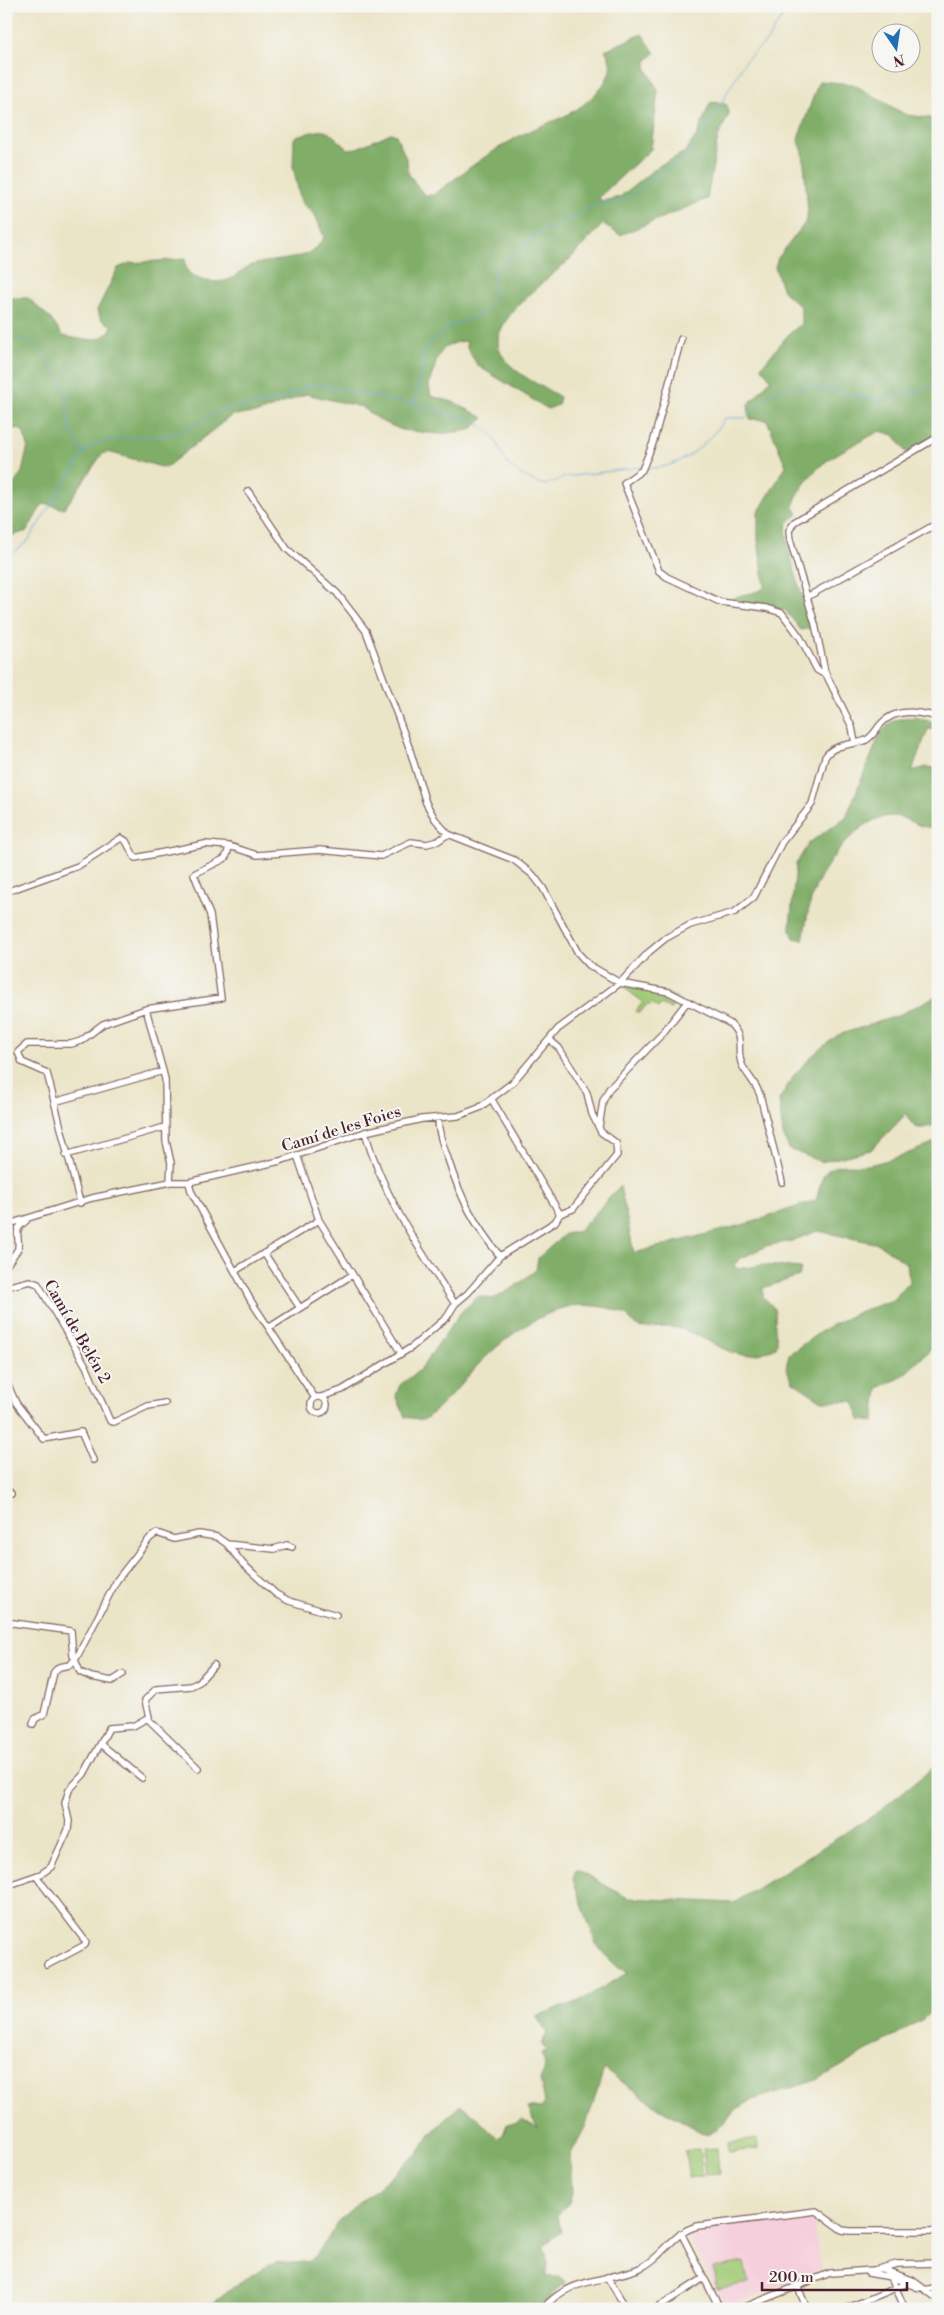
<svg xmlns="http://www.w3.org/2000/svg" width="944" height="2315" font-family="'Libre Bodoni',serif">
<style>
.built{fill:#f5cfdb}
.green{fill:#a0ca76;stroke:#757450}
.forest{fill:#80ae67;stroke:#656649}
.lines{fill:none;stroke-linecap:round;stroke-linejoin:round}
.stream{stroke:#6ca0d8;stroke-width:1}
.minor-casing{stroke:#826462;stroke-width:8}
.minor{stroke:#fff;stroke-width:5.5}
.labels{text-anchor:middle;stroke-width:4;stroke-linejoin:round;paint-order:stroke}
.street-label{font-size:16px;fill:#4a1f2b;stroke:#f6f6f2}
</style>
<rect width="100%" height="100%" fill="#f6f6f2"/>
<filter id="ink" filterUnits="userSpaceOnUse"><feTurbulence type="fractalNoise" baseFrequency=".02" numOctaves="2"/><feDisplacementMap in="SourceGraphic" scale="10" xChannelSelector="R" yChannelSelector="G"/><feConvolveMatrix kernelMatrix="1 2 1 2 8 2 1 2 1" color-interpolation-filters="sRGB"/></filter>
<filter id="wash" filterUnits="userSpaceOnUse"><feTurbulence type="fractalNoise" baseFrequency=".0096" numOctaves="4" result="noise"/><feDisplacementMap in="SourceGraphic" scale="20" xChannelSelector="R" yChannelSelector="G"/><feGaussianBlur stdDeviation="1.12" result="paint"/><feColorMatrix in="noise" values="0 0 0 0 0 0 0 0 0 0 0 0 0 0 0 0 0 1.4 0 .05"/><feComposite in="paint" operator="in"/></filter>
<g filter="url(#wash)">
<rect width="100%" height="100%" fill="#ebe5c8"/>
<path class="built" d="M811,2214L822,2268L726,2308L689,2237L691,2232Z"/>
<path class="green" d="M628,987L665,993L677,998L671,1009L661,1004L658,1008L652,1003L649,1006L647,1004L640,1013L636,1011L643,1002L626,989Z
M757,2139L758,2149L729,2152L728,2143Z
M717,2148L719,2174L706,2175L703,2149Z
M699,2149L703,2176L689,2178L685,2151Z
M744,2262L748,2283L717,2289L713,2268Z"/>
<path class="forest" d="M642,34L655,53L647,60L646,67L658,91L651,149L598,198L603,201L620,197L657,167L685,152L698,133L710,103L719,102L727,105L729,114L718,137L707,199L620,235L603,224C592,235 582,247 571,258C553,276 486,321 500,351C510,373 541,385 560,397L558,405L548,409L478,366L468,350L466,341C448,343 439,349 435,366C431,380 427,381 431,396L453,402L484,418L470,430L439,434L402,430L381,421L362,407L306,394L258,413L232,415L165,468L108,452L102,454L64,509L47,504L42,505L27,531L14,535H6V496L22,472L28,446L23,431L18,428L6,431V298H28L50,318L63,336C80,339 104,346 112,326L101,319L97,310L118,268L130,263L185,259C185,262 186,267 187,270C193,281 219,285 230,279C241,274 241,268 256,264C279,258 312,262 324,237L315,215L301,202L293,166L294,139L296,136C328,128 324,127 348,149L357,148L391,133L396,135L407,161L408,173L424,195H433C458,177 482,157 509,142C544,120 575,121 603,85C612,72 613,63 605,50Z
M819,81L853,84L906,115L938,119V434L907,453L894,435L880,431C841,452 810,462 793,506L798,514C795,517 788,520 787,525C782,540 807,609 813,628L801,630L785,610L730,601C739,592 754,596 765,587L758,540V513L786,466L767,420L750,419L748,405L771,379L761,367L788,335L801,324V307L783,291L775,267L778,258L805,223L808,211L803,152L798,139Z
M915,717L938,723V730L928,729L912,771L927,767L936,768L938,771V825C924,833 908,817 894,816C860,814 825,863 814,891C808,907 806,925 803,940L794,938L790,927L796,864L809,843L846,817L881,732L894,720Z
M938,995V1124C921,1129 913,1133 907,1113L871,1150L821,1162L789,1149L783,1135L779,1100L794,1075L816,1052L838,1035L897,1016Z
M938,1140V1343L900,1378L878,1388L874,1422L860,1420L853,1401H822L793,1382L786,1368L789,1354L826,1328L859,1312L893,1300L909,1282L907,1264L879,1244L818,1231L791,1241L766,1246L740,1259L734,1265L737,1269L764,1265L801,1268L799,1276L763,1288V1297C778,1310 775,1311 775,1328C775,1336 779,1339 776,1347C734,1370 714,1337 677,1328C665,1325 652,1330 639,1327C632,1325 631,1319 626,1315C612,1306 582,1303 567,1307C531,1317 501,1341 476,1367C459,1386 444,1406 423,1420L405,1417L396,1395L400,1385L420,1370L461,1312L479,1296L493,1299L513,1288L536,1270L538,1258L565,1234L579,1231L620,1186L634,1253L753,1222L816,1200C819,1192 821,1177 826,1172C838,1161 854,1167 868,1165C891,1160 918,1151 938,1140Z
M938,1764V2004L923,2019L817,2080L752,2100L734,2111L718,2129L707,2135L659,2108L604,2069L586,2125L570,2156L572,2194L569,2204L557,2215L561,2232L543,2246L547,2256V2277H560L565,2283L557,2289L539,2309H206L240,2282L276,2261L293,2263L311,2261L341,2219L419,2152L431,2133L460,2105L470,2111L497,2138L503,2135L507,2124H516L522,2119L537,2128L528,2108H542L544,2103L540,2079C546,2071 546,2063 541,2053L547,2050L542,2044L547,2033L536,2016L579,2001L628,1973L610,1961L596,1944L573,1879L576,1869L628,1898L734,1903L874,1815Z"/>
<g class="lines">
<path class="stream" d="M6,339C12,339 20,338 26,340C41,346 61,375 65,391C71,419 65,428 83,453
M416,405L477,423L488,431L496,441L508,465L521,475L538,483L546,485L565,477L642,467
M646,468C680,470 707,445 725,418H745L773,391L789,387L819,388L881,401L938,385
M6,553L11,554L27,542L87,448C116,432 147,440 177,433C192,429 204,418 218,412C232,405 252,406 267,403C285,399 299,388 317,384L414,405L426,347L448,327L482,314L497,295L491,285L497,269L532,236L557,226L596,204H613L633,194L669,166L685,158L717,111L745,61L767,41L781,19L786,6"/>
</g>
</g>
<g filter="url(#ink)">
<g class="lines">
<g class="minor-casing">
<path id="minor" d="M681,339L653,443L642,470L624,483L659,571L667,577L720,602L766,608L782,613L800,637L817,670L826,675
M248,491L287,549L337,593L366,631L409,747L426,803L435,819L448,834L514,860L533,875L543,888L578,953L589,965L620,983L669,992L729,1023C747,1039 734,1051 743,1067C749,1077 756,1084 760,1095L782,1182
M807,597L938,523
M855,743L852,727L825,672L815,624L790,540L789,531L794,522L938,437
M6,892L78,866L121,838L126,841L135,858L205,844L229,846L257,855L319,850L381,856L411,842L427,844L438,841L448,834
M146,1009L165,1079L166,1141L171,1163L170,1182
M492,1100L560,1214
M54,1102L163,1071
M438,1118C438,1132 443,1145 448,1159C460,1197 475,1226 500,1256
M599,1127L603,1101L609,1089L662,1034L687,1002
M365,1132C383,1197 419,1248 455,1304
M66,1155L165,1127
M297,1155L319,1220L401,1353
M189,1182L191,1191L251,1301L315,1398
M80,1203L47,1073L22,1062L18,1052L27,1044H71L81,1041L103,1024L146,1009L221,998L210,915L194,874L224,859L227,855L229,846
M6,1225L92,1198L170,1182H189L280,1161L365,1132L422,1119L458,1116L479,1108L512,1083L558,1029L620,983L649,952L666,938L690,925L735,912L754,897L782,842L812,804L825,757C833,744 851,745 864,741C872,738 875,731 880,725C895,707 918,712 938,717
M264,1253L300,1308
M6,1266L18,1249C20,1234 12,1231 26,1221
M235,1271L319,1220
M6,1287L30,1281L38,1284L86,1366L110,1421L114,1422L148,1406L165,1403
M270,1327L352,1275
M6,1381L16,1403L44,1439L81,1432L93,1460
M321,1397L342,1390L412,1347L447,1317L455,1304L468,1293L500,1256L555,1222L560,1214L573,1209L617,1155L616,1143L601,1132L592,1114L587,1093L559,1048L550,1040
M311 1405a8 8 0 1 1 16 0a8 8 0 1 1-16 0Z
M6,1492L12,1493
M227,1544L274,1549L287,1545L292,1547
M6,1622L71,1631L73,1656L77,1657L117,1580L150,1538L157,1533L174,1539L199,1534L217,1537L227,1544L243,1564L276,1594L289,1601L336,1615
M75,1660L80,1672L91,1677L112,1681L123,1674
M148,1719L198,1768
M33,1724L35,1719L44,1714L54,1672L59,1667L70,1665L76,1658
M101,1744L142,1778
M36,1876L86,1942L85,1945L47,1965
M6,1886L41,1874L51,1867L68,1830L69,1821L65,1803L69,1790L84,1774L109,1728L133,1726L149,1717L145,1700L156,1689L191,1686L199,1682L214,1665
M681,2233L720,2309
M882,2269L912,2280L938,2299
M868,2273L891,2277L919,2288
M607,2277L627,2309
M891,2277L905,2309
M797,2285L807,2309
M925,2290L938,2287
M543,2309C567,2278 606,2282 640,2268C663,2258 672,2232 698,2226L816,2211L842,2230L850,2231H938
M655,2309L704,2278
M740,2309L830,2273L874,2270L897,2264L938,2263
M845,2309L908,2283"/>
</g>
<use href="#minor" class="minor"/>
</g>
</g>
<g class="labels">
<g class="street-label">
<text transform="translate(341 1128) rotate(-17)" y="6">Camí de les Foies</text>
<text transform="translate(78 1331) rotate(60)" y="6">Camí de Belén 2</text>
</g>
</g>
<rect width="944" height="2315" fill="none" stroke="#f6f6f2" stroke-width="25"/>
<g transform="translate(896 48) rotate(167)"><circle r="24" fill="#f6f6f2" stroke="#b1a0a2"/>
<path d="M0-4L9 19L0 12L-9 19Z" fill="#1f6fb2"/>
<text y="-8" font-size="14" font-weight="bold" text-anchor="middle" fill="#4a1f2b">N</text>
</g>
<path d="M762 2282v8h145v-8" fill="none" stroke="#4a1f2b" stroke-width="2.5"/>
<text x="769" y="2282" font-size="15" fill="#4a1f2b" stroke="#f6f6f2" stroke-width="4" paint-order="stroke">200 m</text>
</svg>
